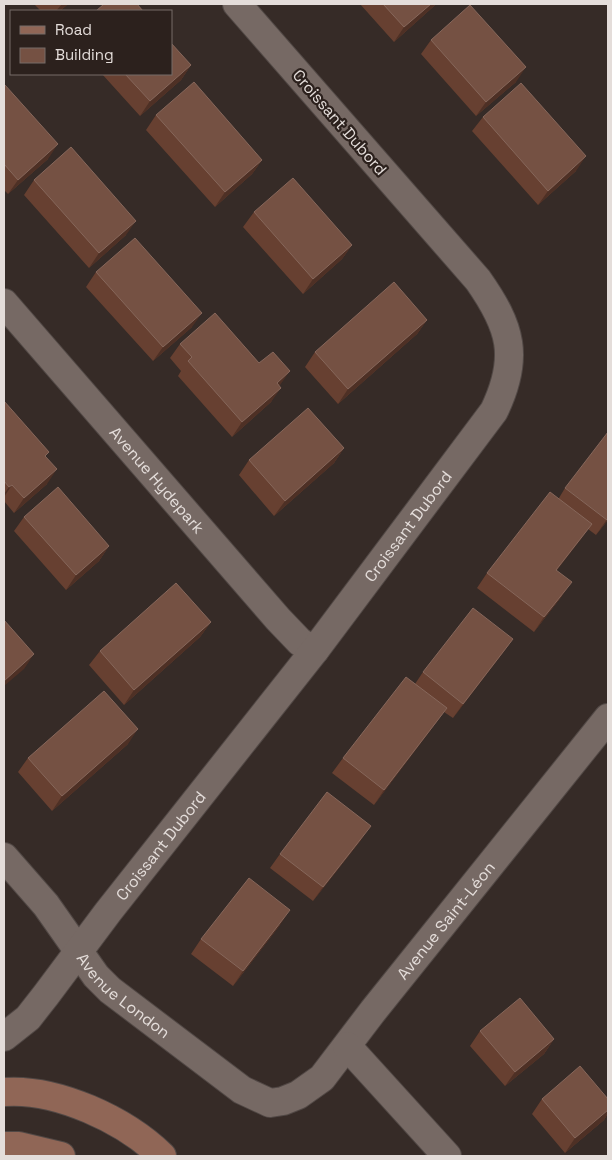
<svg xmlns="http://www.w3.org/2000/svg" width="612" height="1160" font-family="'Space Grotesk',sans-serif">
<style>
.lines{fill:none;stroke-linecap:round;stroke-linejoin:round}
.minor-casing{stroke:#514845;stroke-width:30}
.secondary-casing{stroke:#514845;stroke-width:30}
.minor{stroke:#766964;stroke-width:28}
.secondary{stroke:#906656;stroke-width:28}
.wall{fill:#674031}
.shaded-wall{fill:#4e3025}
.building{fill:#755143;stroke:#86675b}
.labels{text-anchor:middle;stroke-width:4.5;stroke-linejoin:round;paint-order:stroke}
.street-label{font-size:16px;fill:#e4ddda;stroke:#2c211d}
</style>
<rect width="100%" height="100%" fill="#362b27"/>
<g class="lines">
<g class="minor-casing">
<g id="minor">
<path id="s1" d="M4,303L278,619L300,642L315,650"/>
<path id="s2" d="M4,857L46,905L96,976L110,990L242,1090L270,1103L283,1101L298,1095L322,1078L373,1011L608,718"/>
<path id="s3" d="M4,1037L28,1018L46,995L108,912L315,650L494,411C520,357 511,327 478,280L237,4"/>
<path d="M347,1046L447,1156"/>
</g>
</g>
<g class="secondary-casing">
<path id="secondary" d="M4,1092C57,1088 125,1120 162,1156
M4,1146H19L61,1156"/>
</g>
<use href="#minor" class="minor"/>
<use href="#secondary" class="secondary"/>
</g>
<path class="wall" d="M34,4H68L60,11H41Z
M360,4H436L433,7L394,42Z
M431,40L516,82L476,116L421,54Z
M191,65L181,80L140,116L102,74H171Z
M4,87L48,159L8,194L4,190Z
M156,115L262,160L252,174L215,207L146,130Z
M483,117L576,171L538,205L472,131Z
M34,180L126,235L89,268L24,195Z
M254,212L352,245L342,259L303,294L243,227Z
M96,272L192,327L153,361L86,287Z
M427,320L417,334L338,404L305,367L315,352Z
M180,344L279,386L271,402L232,437L178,376L181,371L170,358Z
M4,401L46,456L47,484L14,513L4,501Z
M344,448L334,463L274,516L239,475L249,460Z
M565,488L608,520L596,535L588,529L557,570L562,596L534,632L477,588L487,573L559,498Z
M24,517L109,546L99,561L66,590L14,531Z
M211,622L200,637L124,705L89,665L100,651Z
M513,639L453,718L444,712L374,805L332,773L343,758L415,684L423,672Z
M128,744L52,811L18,772L28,758Z
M361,840L313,901L270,868L280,854Z
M280,925L233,986L191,954L201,939Z
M480,1031L554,1039L544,1054L505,1086L470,1046Z
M542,1099H608V1113L604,1120L565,1153L532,1114Z"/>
<path class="shaded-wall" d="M62,4H68L60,11H56Z
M431,4H436L433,7L394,42L404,27Z
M191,65L181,80L140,116L150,101Z
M526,67L516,82L476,116L486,102Z
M58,144L48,159L8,194L18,180Z
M586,156L576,171L538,205L548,191Z
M262,160L252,174L215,207L225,192Z
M136,221L126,235L89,268L99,253Z
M352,245L342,259L303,294L313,279Z
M202,313L192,327L153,361L163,347Z
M427,320L417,334L338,404L348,389Z
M290,371L280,385L266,397L277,383Z
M281,388L271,402L232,437L242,422Z
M344,448L334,463L274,516L285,501Z
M57,469L47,484L14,513L24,498Z
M12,485L4,497V494L9,487Z
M608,518V520L596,535Z
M592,524L582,538L546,584L556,570Z
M109,546L99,561L66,590L76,575Z
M572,582L562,596L534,632L544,617Z
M211,622L200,637L124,705L134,690Z
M513,639L503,653L453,718L463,704Z
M34,654L24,669L4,686V681Z
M447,708L436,723L374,805L384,790Z
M138,729L128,744L52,811L62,796Z
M371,826L361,840L313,901L323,887Z
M290,910L280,925L233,986L243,971Z
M554,1039L544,1054L505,1086L515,1072Z
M608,1110V1113L604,1120L565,1153L575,1138Z"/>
<path class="building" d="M104,4H137L143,11H96Z
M383,4H431L404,27Z
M470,5L526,67L486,102L431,40Z
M171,43L191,65L150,101L125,74H171Z
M194,82L262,160L225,192L156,115Z
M521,83L586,156L548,191L483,117Z
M5,85L58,144L18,180L4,164V87Z
M71,147L136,221L99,253L34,180Z
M293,178L352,245L313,279L254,212Z
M135,238L202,313L163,347L96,272Z
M394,282L427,320L348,389L315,352Z
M215,313L259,363L273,352L290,371L277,383L281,388L242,422L188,361L192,357L180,344Z
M4,401L49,452L45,456L57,469L24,498L12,485L9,487L4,481Z
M308,408L344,448L285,501L249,460Z
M608,432V518L607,520L565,488Z
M58,487L109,546L76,575L24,517Z
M550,492L592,524L556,570L572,582L544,617L487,573Z
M176,583L211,622L134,690L100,651Z
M473,608L513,639L463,704L423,672Z
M4,620L34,654L4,681Z
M406,677L447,708L384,790L343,758Z
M104,691L138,729L62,796L28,758Z
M327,792L371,826L323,887L280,854Z
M249,878L290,910L243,971L201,939Z
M520,998L554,1039L515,1072L480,1031Z
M580,1066L608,1099V1110L575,1138L542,1099Z"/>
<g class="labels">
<g class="street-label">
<text transform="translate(340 122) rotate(49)" y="6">Croissant Dubord</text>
<text dy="6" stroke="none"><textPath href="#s1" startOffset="234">Avenue Hydepark</textPath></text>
<text dy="6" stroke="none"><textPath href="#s3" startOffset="652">Croissant Dubord</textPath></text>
<text dy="6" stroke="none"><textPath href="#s3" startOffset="248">Croissant Dubord</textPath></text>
<text dy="6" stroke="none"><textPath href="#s2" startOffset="626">Avenue Saint-Léon</textPath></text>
<text dy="6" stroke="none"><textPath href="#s2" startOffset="184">Avenue London</textPath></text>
</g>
</g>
<rect width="612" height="1160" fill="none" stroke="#e4ddda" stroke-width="10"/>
<rect x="10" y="10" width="162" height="65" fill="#2c211d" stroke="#766c69"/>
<rect x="20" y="26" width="25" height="8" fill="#906656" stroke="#766c69"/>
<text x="55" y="35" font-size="15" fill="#e4ddda">Road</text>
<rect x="20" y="48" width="25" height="15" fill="#755143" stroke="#766c69"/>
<text x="55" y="60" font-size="15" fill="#e4ddda">Building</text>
</svg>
